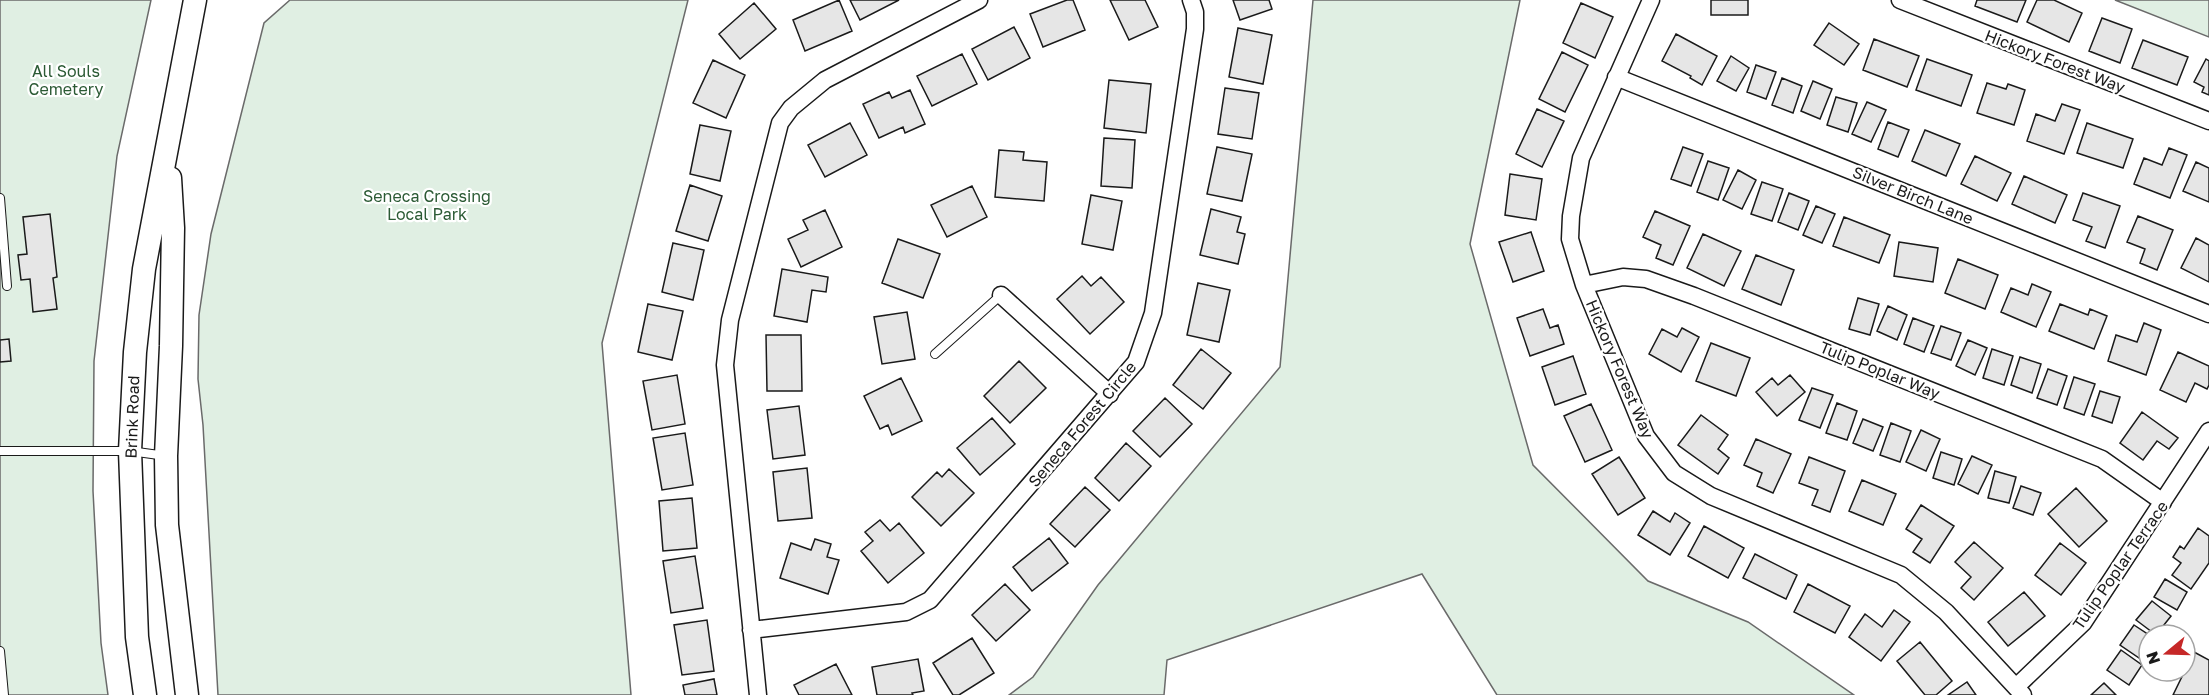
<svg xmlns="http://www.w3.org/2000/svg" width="2209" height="695" font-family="'Golos Text',sans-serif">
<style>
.green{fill:#e0efe3;stroke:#6a6a6a;stroke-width:1.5}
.building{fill:#e6e6e6;stroke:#1a1a1a;stroke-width:1.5}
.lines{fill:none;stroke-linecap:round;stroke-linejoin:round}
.service-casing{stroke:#1a1a1a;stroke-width:10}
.minor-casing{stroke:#1a1a1a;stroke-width:19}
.secondary-casing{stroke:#1a1a1a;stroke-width:25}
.service{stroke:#fff;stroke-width:8}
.minor{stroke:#fff;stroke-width:16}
.secondary{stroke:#fff;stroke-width:22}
.labels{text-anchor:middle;stroke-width:4.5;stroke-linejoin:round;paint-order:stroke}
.street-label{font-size:16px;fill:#1a1a1a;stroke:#fff}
.park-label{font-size:16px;fill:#2b5a34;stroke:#fff}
</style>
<rect width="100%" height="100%" fill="#fff"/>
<path class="green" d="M0,0H151L117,156L94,361L93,491L101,643L108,695H0Z
M290,0H688L602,343L631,695H218L203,425L198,379L199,315L211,234L264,23Z
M1313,0H1520L1470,244L1533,465L1648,581L1748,622L1854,695H1497L1422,574L1167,660L1164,695H1009L1033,677L1098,585L1280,367Z
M2115,0H2209V37Z"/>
<path class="building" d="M839,0L852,31L805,51L793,20Z
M850,0H899L860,20Z
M1067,0H1073L1085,30L1043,47L1030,14Z
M1110,0H1145L1158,27L1129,40Z
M1233,0H1269L1272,9L1240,20Z
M1711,0H1748V15H1711Z
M1977,0H2026L2017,22L1975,6Z
M2037,0H2054L2082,13L2069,42L2027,22Z
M754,3L776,29L740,59L719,34Z
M1581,3L1613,17L1595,58L1563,43Z
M2102,18L2132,29L2120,63L2089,51Z
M1829,23L1859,44L1844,65L1814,45Z
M1014,27L1030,58L988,80L972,49Z
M1238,28L1272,35L1263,84L1229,77Z
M1676,34L1717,56L1702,85L1690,78L1691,76L1662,61Z
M1874,39L1919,56L1907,87L1863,70Z
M2143,40L2188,57L2177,85L2132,68Z
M1562,52L1588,65L1565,112L1539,99Z
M962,54L977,84L932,106L917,76Z
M1731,56L1749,68L1736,91L1717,81Z
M1927,59L1972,75L1961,106L1916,90Z
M2206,59L2209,61V95L2202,92L2204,87L2194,82Z
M713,60L745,75L726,118L693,103Z
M1756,65L1776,72L1766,99L1747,92Z
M1782,78L1802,86L1793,113L1772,105Z
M1109,80L1151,84L1146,133L1104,128Z
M1813,81L1832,89L1820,119L1801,111Z
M1987,83L2006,89L2008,84L2025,90L2014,125L1977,113Z
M1225,88L1259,93L1252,139L1218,134Z
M910,90L925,124L905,133L903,127L879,138L863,104L889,92L892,98Z
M1836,97L1857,103L1848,132L1827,125Z
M1867,102L1886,110L1871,142L1852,134Z
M2062,104L2080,110L2064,154L2027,141L2036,114L2055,121Z
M1537,109L1564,121L1542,167L1516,154Z
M1888,122L1909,130L1898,157L1878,149Z
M850,123L867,155L825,177L808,145Z
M2087,123L2133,139L2123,168L2077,153Z
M700,125L731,131L720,181L690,174Z
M1925,130L1960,144L1946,176L1912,161Z
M1104,138L1135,140L1132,188L1101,186Z
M1217,147L1252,154L1242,201L1207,194Z
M1683,147L1703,154L1691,186L1671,179Z
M2169,148L2187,155L2170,198L2134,184L2144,158L2162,165Z
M999,150L1024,152L1023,160L1047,162L1044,201L995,197Z
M1975,156L2011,173L1997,201L1961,184Z
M1708,161L1729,168L1718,200L1697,192Z
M2196,162L2209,168V202L2183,191Z
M1738,170L1756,180L1742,209L1723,200Z
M1510,174L1542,179L1536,220L1505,215Z
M2024,176L2067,195L2055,223L2012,204Z
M1762,182L1783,189L1772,221L1751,214Z
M690,185L722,196L708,241L676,231Z
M972,186L987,217L947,237L931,205Z
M1789,193L1809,201L1798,230L1778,222Z
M2083,193L2120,206L2105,248L2086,241L2092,227L2073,220Z
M1091,195L1122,201L1113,250L1082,244Z
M1816,206L1835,214L1822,243L1803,235Z
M1211,209L1241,217L1237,232L1245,234L1238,264L1200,255Z
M825,210L842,247L801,267L788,239L808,230L803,220Z
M1655,211L1690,226L1673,265L1656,258L1661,245L1643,237Z
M50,214L57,277L53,278L57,309L33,312L30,279L21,280L18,255L27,254L23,217Z
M2138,216L2173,230L2157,270L2140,263L2145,249L2127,242Z
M1844,217L1890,235L1879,263L1833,246Z
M1531,232L1544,271L1513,282L1499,242Z
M1703,234L1741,251L1724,286L1687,268Z
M2196,238L2209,245V282L2181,268Z
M898,239L940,254L923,298L882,283Z
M1899,242L1938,248L1933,282L1894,276Z
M673,243L704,250L693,300L662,292Z
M1756,255L1794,270L1781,305L1742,289Z
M1958,259L1998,275L1985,309L1945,293Z
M782,269L828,277L826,292L812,290L807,322L774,316Z
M1082,276L1091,286L1101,277L1124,302L1090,334L1057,299Z
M1198,283L1230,290L1219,342L1187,335Z
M2032,284L2051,292L2036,327L2001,312L2011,288L2028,295Z
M1858,298L1879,304L1870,335L1849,329Z
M648,304L683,311L672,360L638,352Z
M2060,304L2088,315L2090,309L2107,316L2094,349L2049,331Z
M1888,306L1907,315L1897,340L1877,331Z
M1543,309L1550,328L1558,325L1564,344L1530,356L1517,318Z
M907,312L915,359L882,364L874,317Z
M1913,318L1934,326L1924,352L1904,344Z
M2144,323L2161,330L2146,375L2108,361L2116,335L2137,342Z
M1941,326L1961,333L1951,360L1931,353Z
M1682,328L1699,337L1681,372L1649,354L1662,329L1677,337Z
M766,335H801L802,391H767Z
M9,339L11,361L0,362V340Z
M1968,340L1987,348L1975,375L1956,366Z
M1711,343L1750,358L1736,396L1696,381Z
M1201,349L1231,373L1203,409L1173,385Z
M1992,349L2013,356L2004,385L1983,378Z
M2178,352L2209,366V385L2207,389L2195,383L2186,402L2160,390Z
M1573,356L1586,394L1555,405L1542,367Z
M2020,357L2041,364L2032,393L2011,385Z
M1019,361L1046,388L1010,423L984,396Z
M2048,369L2067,376L2057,405L2037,398Z
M677,375L685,424L652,430L643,381Z
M1790,375L1805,392L1777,416L1756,392L1772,378L1778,385Z
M2074,377L2095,384L2084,415L2064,408Z
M901,378L922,421L892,435L888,425L880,429L864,396Z
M1812,388L1833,395L1820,428L1799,420Z
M2100,391L2120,397L2112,423L2092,416Z
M1165,398L1192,424L1160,457L1133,431Z
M1837,403L1857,411L1847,440L1826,433Z
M1591,404L1612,450L1585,462L1564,416Z
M799,406L805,455L773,459L767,410Z
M2142,412L2178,438L2169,449L2157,441L2143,460L2120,443Z
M1701,415L1728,435L1718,449L1729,458L1718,474L1678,445Z
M992,418L1015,444L980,475L957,448Z
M1863,419L1883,427L1873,451L1853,443Z
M1891,423L1911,431L1900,462L1880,455Z
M1921,430L1940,439L1926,471L1906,462Z
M685,433L693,485L662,490L653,438Z
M1756,439L1791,454L1773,493L1757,486L1762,473L1744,465Z
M1126,443L1151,466L1119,501L1095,478Z
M1941,452L1962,459L1954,485L1933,478Z
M1972,456L1992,465L1978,494L1958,484Z
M1619,457L1645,498L1618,515L1592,474Z
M1809,457L1845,471L1830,512L1812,505L1818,490L1799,483Z
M807,468L812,518L778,521L773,472Z
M949,469L974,493L941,526L912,497L937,472L942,477Z
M1995,471L2016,477L2009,503L1988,498Z
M1862,480L1896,494L1883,525L1849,511Z
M2021,486L2041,493L2033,515L2013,508Z
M1085,487L1110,510L1075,547L1050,524Z
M2076,488L2107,521L2079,547L2048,514Z
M692,498L697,548L663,551L659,501Z
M1921,505L1954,526L1930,563L1913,552L1922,539L1906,529Z
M1653,511L1670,522L1675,513L1690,523L1670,555L1638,535Z
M880,520L890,531L899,523L924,553L888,583L861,551L873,541L865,532Z
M1704,526L1744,548L1728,578L1688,556Z
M2198,528L2209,536V563L2191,589L2172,575L2181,563L2173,557L2180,546L2184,549Z
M1049,538L1068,563L1032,591L1013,567Z
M815,539L831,544L827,557L839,560L828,594L780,578L791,543L811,550Z
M1974,542L2003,568L1974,600L1961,588L1971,577L1955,562Z
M2060,543L2086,563L2061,595L2035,575Z
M1755,554L1797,575L1786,599L1743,578Z
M695,556L703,608L671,613L663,561Z
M2165,579L2187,592L2177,610L2154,597Z
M1005,584L1030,610L996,641L972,615Z
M1808,584L1850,606L1835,633L1794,612Z
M2024,592L2045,616L2008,646L1988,622Z
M2152,601L2171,616L2156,635L2136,620Z
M1894,610L1910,622L1881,661L1849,637L1865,614L1882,627Z
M707,620L714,671L682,675L674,625Z
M2134,625L2149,635V650L2142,660L2120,645Z
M972,638L994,673L959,695H953L933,663Z
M1920,642L1952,681L1936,695H1925L1897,661Z
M2121,650L2142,665L2129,685L2107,670Z
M2194,652L2209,660V695H2173Z
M918,659L924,691L912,693L913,695H877L872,667Z
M836,664L852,695H799L794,685Z
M714,679L717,695H685L683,685Z
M1967,682L1976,695H1948Z
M2104,683L2116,695H2091Z"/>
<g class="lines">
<g class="service-casing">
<path id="service" d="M0,198L7,286
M935,354L1001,295
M0,451H130L166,456
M0,651L4,695"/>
</g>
<g class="minor-casing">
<path id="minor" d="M1651,0L1581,158L1571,216L1570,239L1584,285L1646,436L1674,473L1711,496L1901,575L1946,612L2023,695
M1900,0L2209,121
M1616,77L2209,314
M1584,285L1623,277L1646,279L1694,296L2102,459L2163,502
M1001,295L1110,394
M751,630L906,612L930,600L1136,362L1153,313L1195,29V12L1191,0
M2016,687L2083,623L2209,431
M758,695L725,365L730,320L780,123L791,108L825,80L979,0"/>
</g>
<g class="secondary-casing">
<path id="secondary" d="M170,178L173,228L171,346L166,456L167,525L187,695
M145,695L137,637L130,451L135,352L144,269L195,0"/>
</g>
<use href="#service" class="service"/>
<use href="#minor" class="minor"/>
<use href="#secondary" class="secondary"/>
</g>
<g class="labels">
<g class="street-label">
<text transform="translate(2055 61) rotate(21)" y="6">Hickory Forest Way</text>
<text transform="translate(1913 195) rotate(22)" y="6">Silver Birch Lane</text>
<text transform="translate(1620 369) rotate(67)" y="6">Hickory Forest Way</text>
<text transform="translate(1880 370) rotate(22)" y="6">Tulip Poplar Way</text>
<text transform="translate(132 417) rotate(-88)" y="6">Brink Road</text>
<text transform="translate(1082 424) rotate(-50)" y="6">Seneca Forest Circle</text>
<text transform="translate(2120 565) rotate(-55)" y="6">Tulip Poplar Terrace</text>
</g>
<g class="park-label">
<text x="66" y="77">All Souls<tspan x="66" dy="18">Cemetery</tspan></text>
<text x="427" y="202">Seneca Crossing<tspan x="427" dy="18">Local Park</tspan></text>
</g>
</g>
<g transform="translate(2167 653) rotate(251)"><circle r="28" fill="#ffffff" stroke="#a3a3a3" stroke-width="1.5"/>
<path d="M0-4.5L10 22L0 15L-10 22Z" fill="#c62828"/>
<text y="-9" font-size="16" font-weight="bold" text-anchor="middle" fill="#1a1a1a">N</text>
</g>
</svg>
